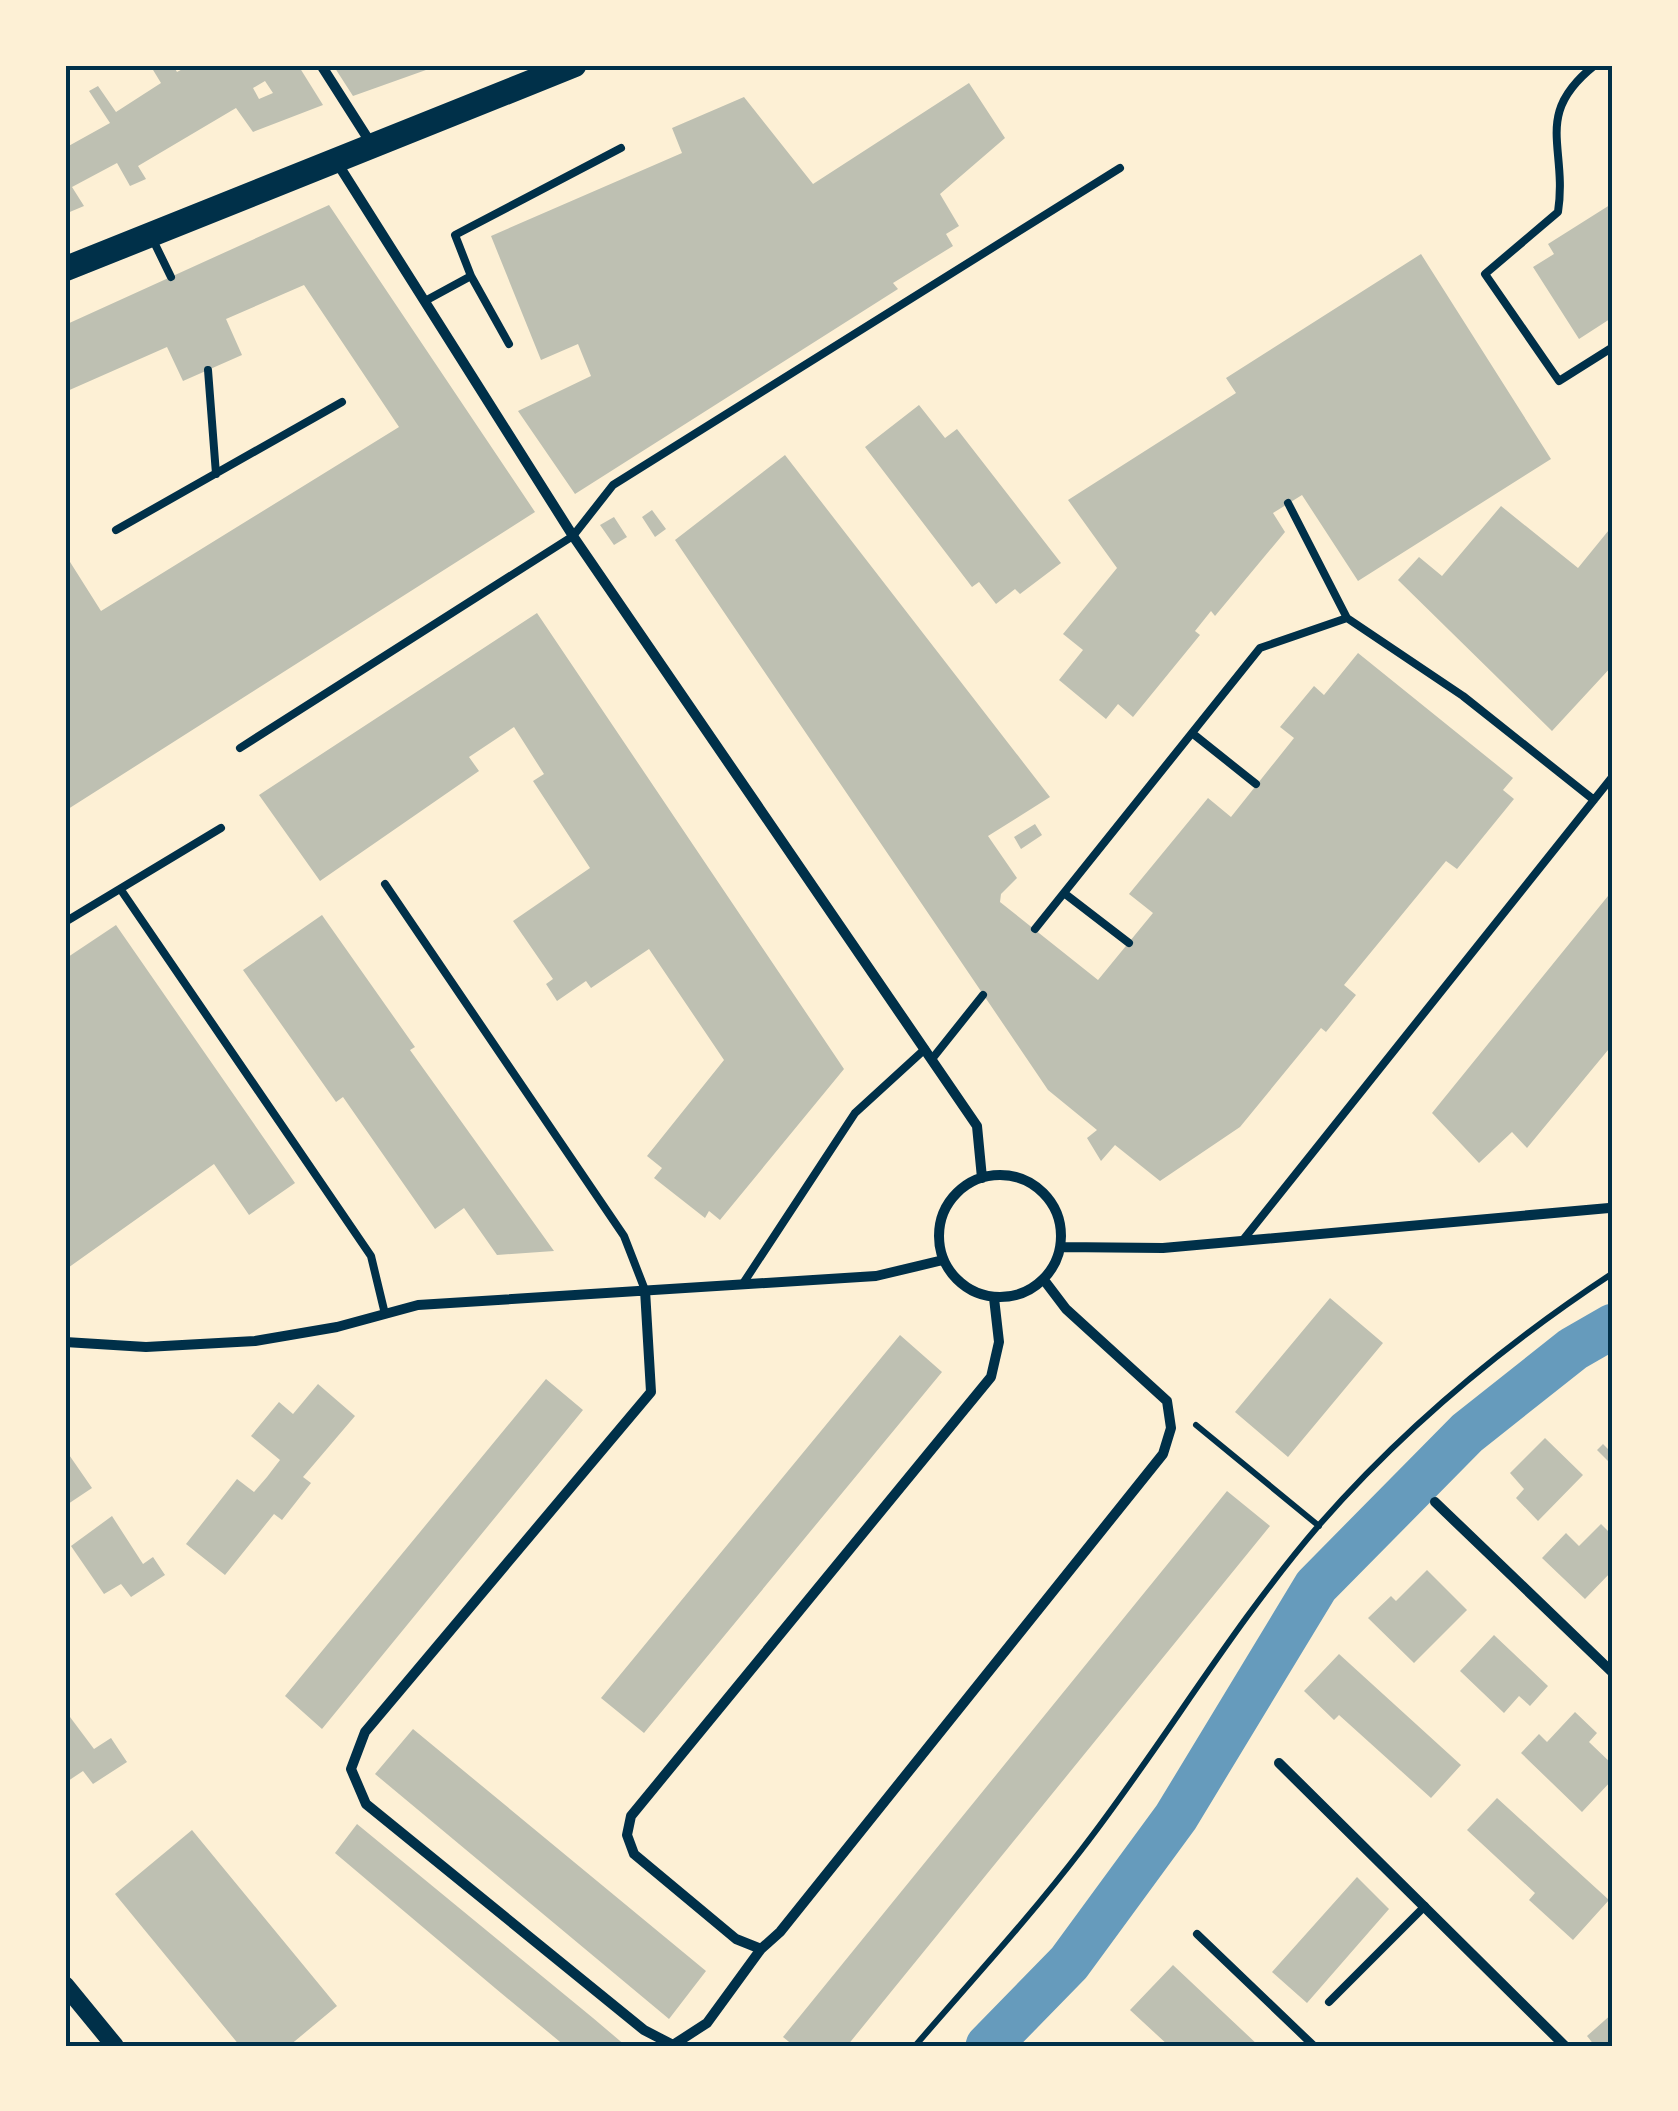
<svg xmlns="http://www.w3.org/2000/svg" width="1678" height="2111" font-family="Rubik,sans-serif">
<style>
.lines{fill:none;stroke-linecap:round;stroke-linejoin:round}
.canal{stroke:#669bbc;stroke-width:45}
.building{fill:#bec0b2;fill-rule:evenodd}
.path{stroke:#003049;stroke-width:6}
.service{stroke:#003049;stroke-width:8}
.minor{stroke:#003049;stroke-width:10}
.tertiary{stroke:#003049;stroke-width:18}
.primary{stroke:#003049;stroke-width:25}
.neatline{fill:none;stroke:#003049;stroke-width:4}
</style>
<rect width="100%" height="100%" fill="#fdf0d5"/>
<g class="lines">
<path class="canal" d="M988,2046L1069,1963L1176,1817L1316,1586L1467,1433L1573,1349L1613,1326"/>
</g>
<path class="building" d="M150,65H173L177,72L190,65H298L323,105L253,132L236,108L138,166L146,179L130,186L117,163L72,187L84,206L65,214V148L110,123L89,91L98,86L116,112L161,83ZM265,81L273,93L259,99L253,88Z
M333,65H440L353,96Z
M969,83L1005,138L940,194L959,226L946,234L953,246L893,283L898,289L575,494L518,411L591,376L578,344L541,360L491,236L682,153L672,128L744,97L813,184Z
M1613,203V317L1579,339L1533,267L1554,254L1548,244Z
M329,205L535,512L65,811V554L101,611L399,427L304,285L226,319L242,355L183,381L167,347L65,392V325Z
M1421,254L1551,459L1358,581L1302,495L1273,513L1285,532L1215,616L1211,611L1195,631L1200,635L1133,717L1118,704L1106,719L1059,680L1083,650L1063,634L1117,568L1068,500L1236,393L1226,378Z
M919,405L945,438L957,429L1061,563L1020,594L1015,589L996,604L979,582L972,587L865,447Z
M785,455L1050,797L988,836L1017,878L1001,894L1000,902L1098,980L1153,913L1129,894L1208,798L1231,817L1294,738L1280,727L1314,686L1324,695L1358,653L1513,778L1503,790L1514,799L1457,869L1446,861L1344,985L1356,995L1326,1032L1321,1028L1240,1127L1160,1181L1115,1145L1101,1161L1087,1138L1097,1130L1048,1090L675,540Z
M1501,506L1578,568L1613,525V665L1552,731L1398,580L1419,557L1442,576Z
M652,510L666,529L655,537L642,517Z
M614,517L627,537L614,545L600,525Z
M537,613L844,1069L720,1220L709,1211L705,1218L654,1178L662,1168L647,1156L724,1060L649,949L591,988L586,981L557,1001L546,984L553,979L513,921L590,868L533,781L544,774L514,727L469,757L479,771L320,881L259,795Z
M1035,824L1042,835L1021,849L1014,837Z
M1608,896L1613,900V1044L1527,1148L1512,1132L1479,1163L1432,1113Z
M322,915L415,1047L410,1050L554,1251L497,1255L464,1208L435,1229L343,1097L336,1102L243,970Z
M116,925L295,1183L249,1215L214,1164L65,1270V959Z
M1330,1298L1383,1343L1288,1457L1235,1412Z
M900,1335L942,1372L644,1733L601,1698Z
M546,1379L583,1410L322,1729L285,1696Z
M318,1384L355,1416L303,1477L311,1483L282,1520L274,1514L225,1575L186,1544L237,1479L254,1492L267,1477L280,1460L251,1436L279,1402L293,1414Z
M1545,1438L1583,1475L1538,1521L1516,1498L1524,1489L1510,1473Z
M1603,1444L1613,1454V1466L1597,1450Z
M65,1449L92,1488L65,1506Z
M1227,1491L1270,1526L847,2046H794L783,2037Z
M112,1516L143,1564L153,1557L165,1575L131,1597L121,1584L104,1594L71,1546Z
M1601,1524L1609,1532L1613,1529V1570L1585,1599L1542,1558L1566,1533L1579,1546Z
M1427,1570L1467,1610L1414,1663L1368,1618L1391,1596L1396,1601Z
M1494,1635L1548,1686L1530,1706L1519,1696L1504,1713L1460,1671Z
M1339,1654L1461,1765L1431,1798L1339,1715L1334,1720L1304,1691Z
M1575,1712L1597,1733L1589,1742L1613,1765V1779L1582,1812L1521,1753L1539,1734L1547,1742Z
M70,1717L94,1749L111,1738L127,1762L93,1784L83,1771L65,1783V1720Z
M413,1729L706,1971L669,2019L375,1774Z
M1497,1798L1609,1900L1573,1940L1529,1900L1535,1893L1467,1830Z
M357,1824L593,2018L626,2046H565L495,1988L335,1853Z
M192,1830L337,2006L289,2046H240L115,1894Z
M1357,1877L1389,1909L1307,2003L1272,1972Z
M1173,1965L1259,2046H1169L1130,2010Z
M1613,2013V2046H1595L1587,2036Z"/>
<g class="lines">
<path class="path" d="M1196,1425L1319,1526
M915,2046C971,1981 1030,1917 1082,1849C1164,1743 1232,1626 1320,1524C1405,1427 1505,1344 1613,1273"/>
<path class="service" d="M1595,65C1532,115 1568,146 1558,212L1485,274L1559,381L1613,347
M153,240L171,277
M471,276L455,235L621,148
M425,301L471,276L509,344
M208,370L216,474
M1288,503L1347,618
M116,530L342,402
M1192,733L1256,784
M240,748L573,536L613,485L1120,168
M385,884L624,1236L645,1290
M121,890L371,1256L385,1314
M1064,893L1129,943
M65,922L221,828
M1035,929L1260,648L1347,618L1463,696L1594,800
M932,1059L983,995
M1243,1240L1613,776
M744,1282L855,1113L925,1049
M1197,1934L1314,2046
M1329,2002L1425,1906"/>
<path class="minor" d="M321,65L372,145
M336,161L573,536L977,1126L982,1178
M939 1236a61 61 0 1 1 122 0a61 61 0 1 1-122 0Z
M1060,1247L1163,1248L1609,1208
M645,1290L651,1392L365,1732L351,1769L366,1804L644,2030L673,2045L707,2023L761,1949
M994,1298L999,1342L991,1377L631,1816L627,1835L634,1854L736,1939L761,1949L780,1932L1163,1454L1171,1428L1167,1401L1066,1309L1044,1280
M65,1342L146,1347L255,1341L337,1327L418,1305L876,1276L943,1260
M1435,1502L1613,1673
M1279,1763L1565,2046"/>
<path class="tertiary" d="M65,1985L115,2046"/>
<path class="primary" d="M65,269L574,65"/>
</g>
<rect width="1678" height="2111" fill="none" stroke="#fdf0d5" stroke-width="135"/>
<rect x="68" y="68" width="1542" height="1976" class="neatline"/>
</svg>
